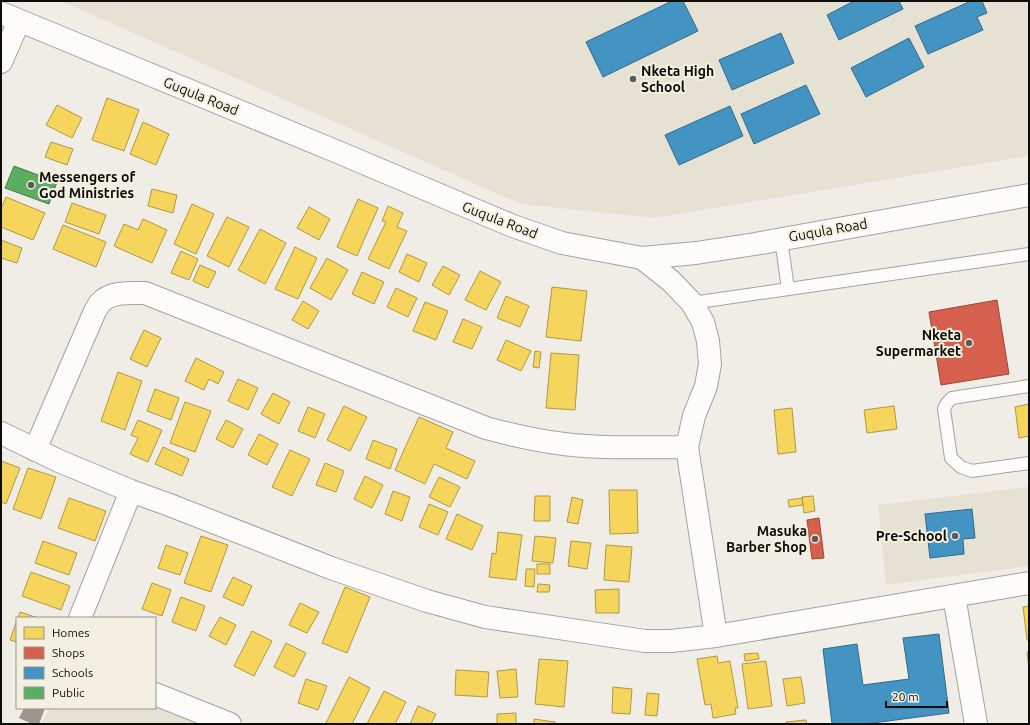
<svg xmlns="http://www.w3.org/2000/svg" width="1030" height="725" font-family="Ubuntu,sans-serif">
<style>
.built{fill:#e5e2d4}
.homes{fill:#f6d55c;stroke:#b09943}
.shops{fill:#d6604d;stroke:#9a4738}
.schools{fill:#4393c3;stroke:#336a8b}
.public{fill:#5aae61;stroke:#437d46}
.building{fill:#99978f}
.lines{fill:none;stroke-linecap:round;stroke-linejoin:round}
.lane-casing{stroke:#a4a29d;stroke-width:14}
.street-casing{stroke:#a4a29d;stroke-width:24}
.lane{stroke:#fdfcfb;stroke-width:12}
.street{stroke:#fdfcfb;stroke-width:22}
.poi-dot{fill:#5c5b56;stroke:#f3f0e2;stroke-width:1.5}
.labels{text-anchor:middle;stroke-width:4;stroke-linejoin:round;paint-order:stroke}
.poi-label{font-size:14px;font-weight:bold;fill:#0d0c08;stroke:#f3f0e2;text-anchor:end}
.street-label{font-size:14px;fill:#0d0c08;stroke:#f3f0e2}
</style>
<rect width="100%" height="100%" fill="#efede6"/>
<path class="built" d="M61,1H1029V156L654,218L521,204Z
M1029,487V566L886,585L878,505Z
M155,701L211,724H41L50,708H155Z"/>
<path class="homes" d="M107,98L139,110L124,151L92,140Z
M57,105L82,118L72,138L46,125Z
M143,122L169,134L156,165L130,154Z
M51,142L73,149L67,165L45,157Z
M152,189L177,195L173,213L148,206Z
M6,197L45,213L33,240L1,227V209Z
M358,199L378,208L357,256L337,247Z
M72,203L106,215L99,234L65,222Z
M192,204L214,214L196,254L174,244Z
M388,206L403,213L397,227L407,231L389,269L368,259L386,222L382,221Z
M309,207L330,219L319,240L297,228Z
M227,217L249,227L229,267L207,256Z
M143,219L167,230L152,263L114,246L124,224L138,230Z
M63,225L106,242L96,267L53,249Z
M260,229L286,243L265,284L238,270Z
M1,240L22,248L17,263L1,258Z
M295,247L317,258L298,299L275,289Z
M181,251L198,259L189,280L171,273Z
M407,254L427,263L419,282L399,272Z
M327,258L348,270L331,300L310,288Z
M200,265L216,272L208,288L193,281Z
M443,266L460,275L449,295L432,285Z
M480,271L501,282L486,310L465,300Z
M362,272L384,282L374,304L352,294Z
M552,287L587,291L581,341L546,337Z
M396,288L417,298L408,317L387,307Z
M506,296L529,306L520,327L497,318Z
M303,301L319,311L308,329L292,320Z
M425,302L448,311L436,340L413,331Z
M463,319L482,327L472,349L453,342Z
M144,330L161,338L147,367L130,359Z
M506,340L531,351L521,371L497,360Z
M535,351L541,352L539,368L533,367Z
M551,353L579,355L575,410L546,408Z
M196,358L224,372L218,384L209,379L204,390L185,381Z
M118,372L142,381L125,430L101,421Z
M238,379L258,388L248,410L228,401Z
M155,389L179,398L171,420L147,411Z
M273,393L290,402L279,424L261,414Z
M185,402L211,411L195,452L170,443Z
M1029,404V436L1019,438L1015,407Z
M344,406L367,417L350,451L327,440Z
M894,406L897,429L867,433L864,410Z
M308,407L325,414L315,438L298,431Z
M792,408L796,452L778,454L774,410Z
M419,417L453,432L446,448L475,461L467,479L434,464L425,484L395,470Z
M138,420L162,430L148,462L130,454L138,438L131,435Z
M226,420L243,429L233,448L216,439Z
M259,434L278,444L267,465L248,455Z
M373,440L397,449L390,469L366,459Z
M163,447L189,459L182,476L155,464Z
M290,450L310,459L292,496L272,487Z
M1,461L20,468L6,504L1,502Z
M325,463L344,471L336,492L316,485Z
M28,468L56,477L41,519L13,509Z
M365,476L383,485L372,508L354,499Z
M439,477L460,487L450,507L429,497Z
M609,490H637L638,533L610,534Z
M393,491L410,497L402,521L385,514Z
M535,496H550V521H534Z
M813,496L815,511L804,513L802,497Z
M572,497L583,500L578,524L567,522Z
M69,498L106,511L95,541L58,528Z
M802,498L803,505L789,507L788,500Z
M429,504L448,512L438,535L419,527Z
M457,514L483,526L472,550L446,539Z
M498,532L522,535L516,580L489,577L492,553L496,554Z
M201,536L228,545L211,592L184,583Z
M535,536L556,538L553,563L532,561Z
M43,541L77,553L69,575L35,563Z
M571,541L591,543L587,569L568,566Z
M166,545L188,553L180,575L158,568Z
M606,545L632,547L629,582L604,580Z
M537,564H550V574H537Z
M526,569H535L534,587L525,586Z
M31,572L70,586L61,610L22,596Z
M233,577L252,586L243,606L223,597Z
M152,583L171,590L162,616L142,609Z
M538,584L550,585L549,592H537Z
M345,587L370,597L347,653L322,643Z
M619,589V613H596L595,590Z
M181,597L205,606L196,631L172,622Z
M300,603L319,612L307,633L289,625Z
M1029,606V640H1027L1023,607Z
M20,612L38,618H18Z
M220,617L236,625L226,645L209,636Z
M17,620V642L10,640Z
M252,631L272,641L254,676L234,666Z
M286,643L306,653L294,677L274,667Z
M1027,652H1029V669Z
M758,653L759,659L745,661L744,654Z
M717,656L718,663L730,661L738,708H735L736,714L713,718L711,704L705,705L697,659Z
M539,659L568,661L564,707L535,704Z
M766,661L772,706L748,709L742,664Z
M516,669L518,697L500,698L497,671Z
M456,670L489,672L487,697L455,695Z
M349,677L370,688L352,724H327L326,723Z
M801,677L805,703L787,706L783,679Z
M306,679L327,686L318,710L298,703Z
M613,687L632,689L630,714L612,713Z
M384,691L406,702L395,724H367Z
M647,693L659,694L657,716L645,715Z
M418,706L436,714L431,724H410Z
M516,713V724H497V714Z
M534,719L555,722V724H534Z
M806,720L807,724H786V722Z"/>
<path class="shops" d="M997,300L1009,374L941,385L929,312Z
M819,518L824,558L812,559L807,520Z"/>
<path class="schools" d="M672,1H683L698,31L603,77L586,42Z
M854,1H899L903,9L839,40L827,15Z
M971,1H982L987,13L977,17L983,30L928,54L915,26Z
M781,33L794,63L732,90L719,60Z
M909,38L924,67L866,97L851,68Z
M806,85L820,114L754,144L741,114Z
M730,106L743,136L679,165L665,135Z
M972,509L975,538L963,539L964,554L930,558L925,514Z
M939,634L949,713L865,724H832L823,649L857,644L863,685L909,679L903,638Z"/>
<path class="public" d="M14,166L57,182L49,204L5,188Z"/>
<path class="building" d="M24,708H45L39,724H32L19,718Z"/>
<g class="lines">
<g class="lane-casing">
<path id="lane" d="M781,239L788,289
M692,303L1029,254
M1029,386L952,398L947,403L944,409L951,458L961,467L972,471L1029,463"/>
</g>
<g class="street-casing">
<path id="street" d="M1,13L333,150L513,226L562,243L642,258L696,253L755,244L1029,195
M1,62L19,21
M642,258L671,281L692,303L703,322L708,341L710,364L706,386L694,416L687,447L716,636
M1,433L59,461L131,491L167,504L331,568L427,601L485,617L645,641H671L716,636L1029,583
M35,450L95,311C97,309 98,305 100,303C111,291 131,293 145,293L486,428C512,435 538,441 564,444C605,449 646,447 687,447
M954,596L976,724
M80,618L131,491
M155,694L230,724"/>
</g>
<use href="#lane" class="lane"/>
<use href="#street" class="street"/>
</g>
<g class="poi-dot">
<circle cx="633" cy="79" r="4"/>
<circle cx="31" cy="185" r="4"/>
<circle cx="969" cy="343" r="4"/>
<circle cx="955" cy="536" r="4"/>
<circle cx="815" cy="539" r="4"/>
</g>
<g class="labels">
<g class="poi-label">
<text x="641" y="76" text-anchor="start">Nketa High<tspan x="641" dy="16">School</tspan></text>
<text x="39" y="182" text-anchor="start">Messengers of<tspan x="39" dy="16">God Ministries</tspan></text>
<text x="961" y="340">Nketa<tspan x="961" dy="16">Supermarket</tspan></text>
<text x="807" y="536">Masuka<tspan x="807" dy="16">Barber Shop</tspan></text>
<text x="947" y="541">Pre-School</text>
</g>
<g class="street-label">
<text transform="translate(201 96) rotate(22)" y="5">Guqula Road</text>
<text transform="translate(500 220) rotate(21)" y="5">Guqula Road</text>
<text transform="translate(828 230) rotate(-10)" y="5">Guqula Road</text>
</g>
</g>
<rect width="1030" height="725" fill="none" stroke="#0d0c08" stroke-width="4"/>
<rect x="16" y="617" width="140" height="92" fill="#f3f0e2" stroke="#97958b"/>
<rect x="24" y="627" width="20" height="12" fill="#f6d55c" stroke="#97958b"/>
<text x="52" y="637" font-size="12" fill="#0d0c08">Homes</text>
<rect x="24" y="647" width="20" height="12" fill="#d6604d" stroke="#97958b"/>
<text x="52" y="657" font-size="12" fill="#0d0c08">Shops</text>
<rect x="24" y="667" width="20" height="12" fill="#4393c3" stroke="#97958b"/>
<text x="52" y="677" font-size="12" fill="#0d0c08">Schools</text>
<rect x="24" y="687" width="20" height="12" fill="#5aae61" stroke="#97958b"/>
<text x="52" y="697" font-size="12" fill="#0d0c08">Public</text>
<path d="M886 701v6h61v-6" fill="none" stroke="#0d0c08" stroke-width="2"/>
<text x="892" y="701" font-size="12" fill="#0d0c08" stroke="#f3f0e2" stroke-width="3" paint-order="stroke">20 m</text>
</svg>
